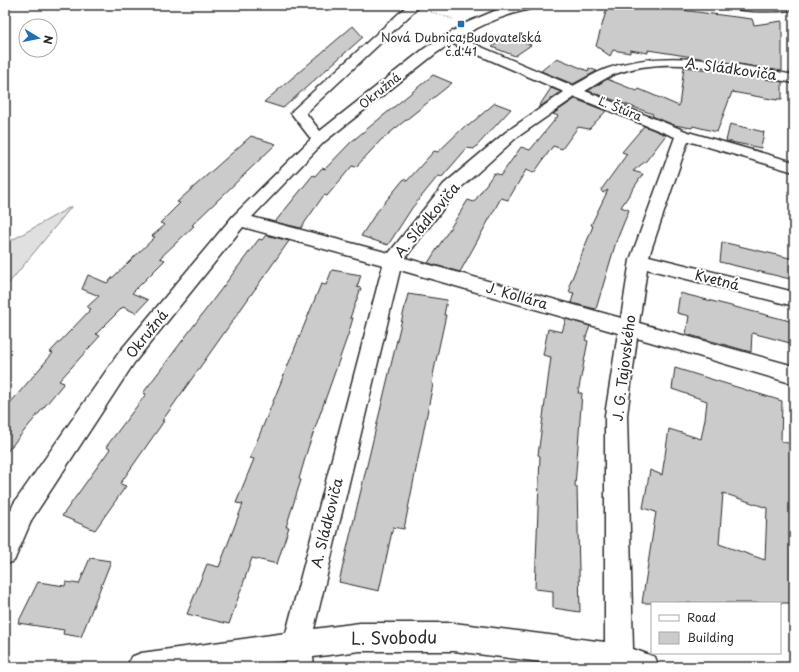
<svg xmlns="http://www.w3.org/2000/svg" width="799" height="672" font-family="'Playpen Sans',sans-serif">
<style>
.green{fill:#e0e0e0;stroke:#868686}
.building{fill:#cbcbcb;stroke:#2b2b2b;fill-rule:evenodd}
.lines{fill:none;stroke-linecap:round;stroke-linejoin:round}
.street-casing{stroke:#2b2b2b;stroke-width:3}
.path{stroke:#2b2b2b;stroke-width:1.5;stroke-dasharray:0.5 2;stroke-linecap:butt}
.street{fill:#fff;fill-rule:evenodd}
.poi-dot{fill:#1f6fb2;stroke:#fff;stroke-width:1.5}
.labels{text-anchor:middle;stroke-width:4;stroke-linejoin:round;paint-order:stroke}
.far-poi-label{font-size:12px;fill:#2b2b2b;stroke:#fff}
.far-street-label{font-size:12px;fill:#2b2b2b;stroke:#fff}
.street-label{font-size:14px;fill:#2b2b2b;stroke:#fff}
.near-street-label{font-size:17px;fill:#2b2b2b;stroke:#fff}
</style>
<rect width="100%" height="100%" fill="#fff"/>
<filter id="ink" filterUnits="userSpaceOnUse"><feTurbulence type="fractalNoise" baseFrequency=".025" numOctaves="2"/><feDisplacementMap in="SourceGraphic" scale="8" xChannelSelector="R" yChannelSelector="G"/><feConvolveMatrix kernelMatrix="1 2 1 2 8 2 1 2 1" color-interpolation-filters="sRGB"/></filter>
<g filter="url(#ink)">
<path class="green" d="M72,206L5,288V244Z"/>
<path class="building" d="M607,8H637L681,10L752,19L754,25L782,21V71L648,50V53L630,50V53L613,50L610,56L596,46Z
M353,26L363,37L283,108L264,102Z
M508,36L531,45L515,56L492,47Z
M557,58L588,71L589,68L597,71L573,84L541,71Z
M684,67L727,72L782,82V99H777V100L732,92L717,132L693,126L692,128L674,125L652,116L653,114L588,91L607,79L637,91L639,89L679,106Z
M433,75L452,83L381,140L356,167L352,166L327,196L324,195L301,228L275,222L313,175L315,176L322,168L325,169L351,142Z
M551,88L561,92L538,108Z
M575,99L606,111L589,129L578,127L562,149L553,146L534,173L526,170L508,200L501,198L460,272L428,263L468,200L474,202L494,173L501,175L521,147L530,150L558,116L553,114Z
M495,103L511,109L474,149L467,148L442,177L438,176L412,208L388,245L361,236L376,213L404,179L407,181L434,151L438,152L466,125L468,126Z
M730,124L764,132L761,148L726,141Z
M644,126L666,135L646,161L633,171L643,174L621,207L629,210L616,242L596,309L571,303L574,293L569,292L571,287L569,286L593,226L591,225L608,190L603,193L601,190L627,154L622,152Z
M251,136L276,144L192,225L194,226L160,258L165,260L132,293L148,300L136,313L123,307L96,334L100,336L59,381L64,383L5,454V409L53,353L50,352L91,309L87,307L99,296L82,289L88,275L107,283L155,237L152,236L165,225L160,223L180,203L177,202Z
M266,235L289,241L162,421H164L120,484L126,486L95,530L62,516L110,449L106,447L146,394L143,393L259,239L262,240Z
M722,242L794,259V280L720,262Z
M332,270L361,275L357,287L361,288L350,318H353L348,335L308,448L299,479L301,480L286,527H289L277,564L252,558L229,624L187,614L207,564L219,567L243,504L236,503L254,459L250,458L321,284L326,285Z
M680,293L794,322V344L752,333L751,352L686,334L689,316L677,313Z
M408,294L447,300L444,315H446L434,370L432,384H433L404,529L393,527L379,591L339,582Z
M566,319L590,326L585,340L588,341L578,393H582L575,486L577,487L580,612L553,608V591L535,589L540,456L538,455L551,357L543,355L548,329L562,332Z
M675,368L782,401L781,441L794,445V493L791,492L794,603H642L656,512L643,508L650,470L662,475L669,429L701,439L705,419L707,401L672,389ZM723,493L767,508L765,560L719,544Z
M90,558L111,561L81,637L63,634L64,630L18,623L38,582L65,586L66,582L79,584Z"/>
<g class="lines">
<g class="street-casing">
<path id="street" d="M408,5H421L306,113L320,131L425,48L466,23L504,7L514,5H536L534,8C508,14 483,23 460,38L573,86C584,80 595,73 606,69C668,47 732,64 794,75V83C737,73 672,53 615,74C605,78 595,85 585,91L688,132L794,162V172L688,141L649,256L794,292V306L647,269L639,323L794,366V384L637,338L627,415L633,649L655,657L659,667H581L454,651H360L313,657L314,667H286L285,661L242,667H127L131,657L141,653L286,633L383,265L243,227L134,363L32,519L14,561L5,565V523L14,503L120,351L233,216L311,139L291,113L293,110ZM451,43L564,92L506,132L444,184L389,253L252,217L324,142L435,54ZM575,97L675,137L630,260L621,318L405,258L456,192L516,138ZM400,270L618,333L605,415V642L454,623H360L314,629Z
M729,5H794V10C783,11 735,14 729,5Z"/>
</g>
<path class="path" d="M702,5L720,8
M546,7L552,5
M429,11L453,19"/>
<use href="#street" class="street"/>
</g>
</g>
<rect class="poi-dot" x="457" y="20" width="8" height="8" rx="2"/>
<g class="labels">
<g class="far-poi-label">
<text x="461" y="42">Nová Dubnica,Budovateľská<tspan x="461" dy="14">č.d.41</tspan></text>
</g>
<g class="far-street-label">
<text transform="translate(380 91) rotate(-39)" y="4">Okružná</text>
<text transform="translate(620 109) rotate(22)" y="4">Ľ. Štúra</text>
</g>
<g class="street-label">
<text transform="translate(731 69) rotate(8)" y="5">A. Sládkoviča</text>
<text transform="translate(427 220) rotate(-50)" y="5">A. Sládkoviča</text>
<text transform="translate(717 280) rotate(14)" y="5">Kvetná</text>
<text transform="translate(517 296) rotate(16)" y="5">J. Kollára</text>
<text transform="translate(147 334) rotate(-51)" y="5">Okružná</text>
<text transform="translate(624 368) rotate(-83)" y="5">J. G. Tajovského</text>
<text transform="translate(327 523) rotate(-76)" y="5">A. Sládkoviča</text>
</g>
<g class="near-street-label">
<text transform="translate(394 638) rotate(-1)" y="6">L. Svobodu</text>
</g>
</g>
<rect width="799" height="672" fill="none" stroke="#fff" stroke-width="20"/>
<rect x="10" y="10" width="779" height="652" fill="none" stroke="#2b2b2b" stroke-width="1.5" filter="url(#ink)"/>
<rect x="651" y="602" width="130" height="52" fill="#ffffff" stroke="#aaaaaa"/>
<rect x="659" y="615" width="20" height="6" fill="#ffffff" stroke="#aaaaaa"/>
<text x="687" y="622" font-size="12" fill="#2b2b2b">Road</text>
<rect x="659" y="632" width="20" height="12" fill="#cbcbcb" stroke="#aaaaaa"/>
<text x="687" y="642" font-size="12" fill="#2b2b2b">Building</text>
<g transform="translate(38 38) rotate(100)"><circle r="19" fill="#ffffff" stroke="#aaaaaa"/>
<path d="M0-3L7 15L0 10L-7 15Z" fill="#1f6fb2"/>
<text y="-6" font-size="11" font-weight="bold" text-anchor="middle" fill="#2b2b2b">N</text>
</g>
</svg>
